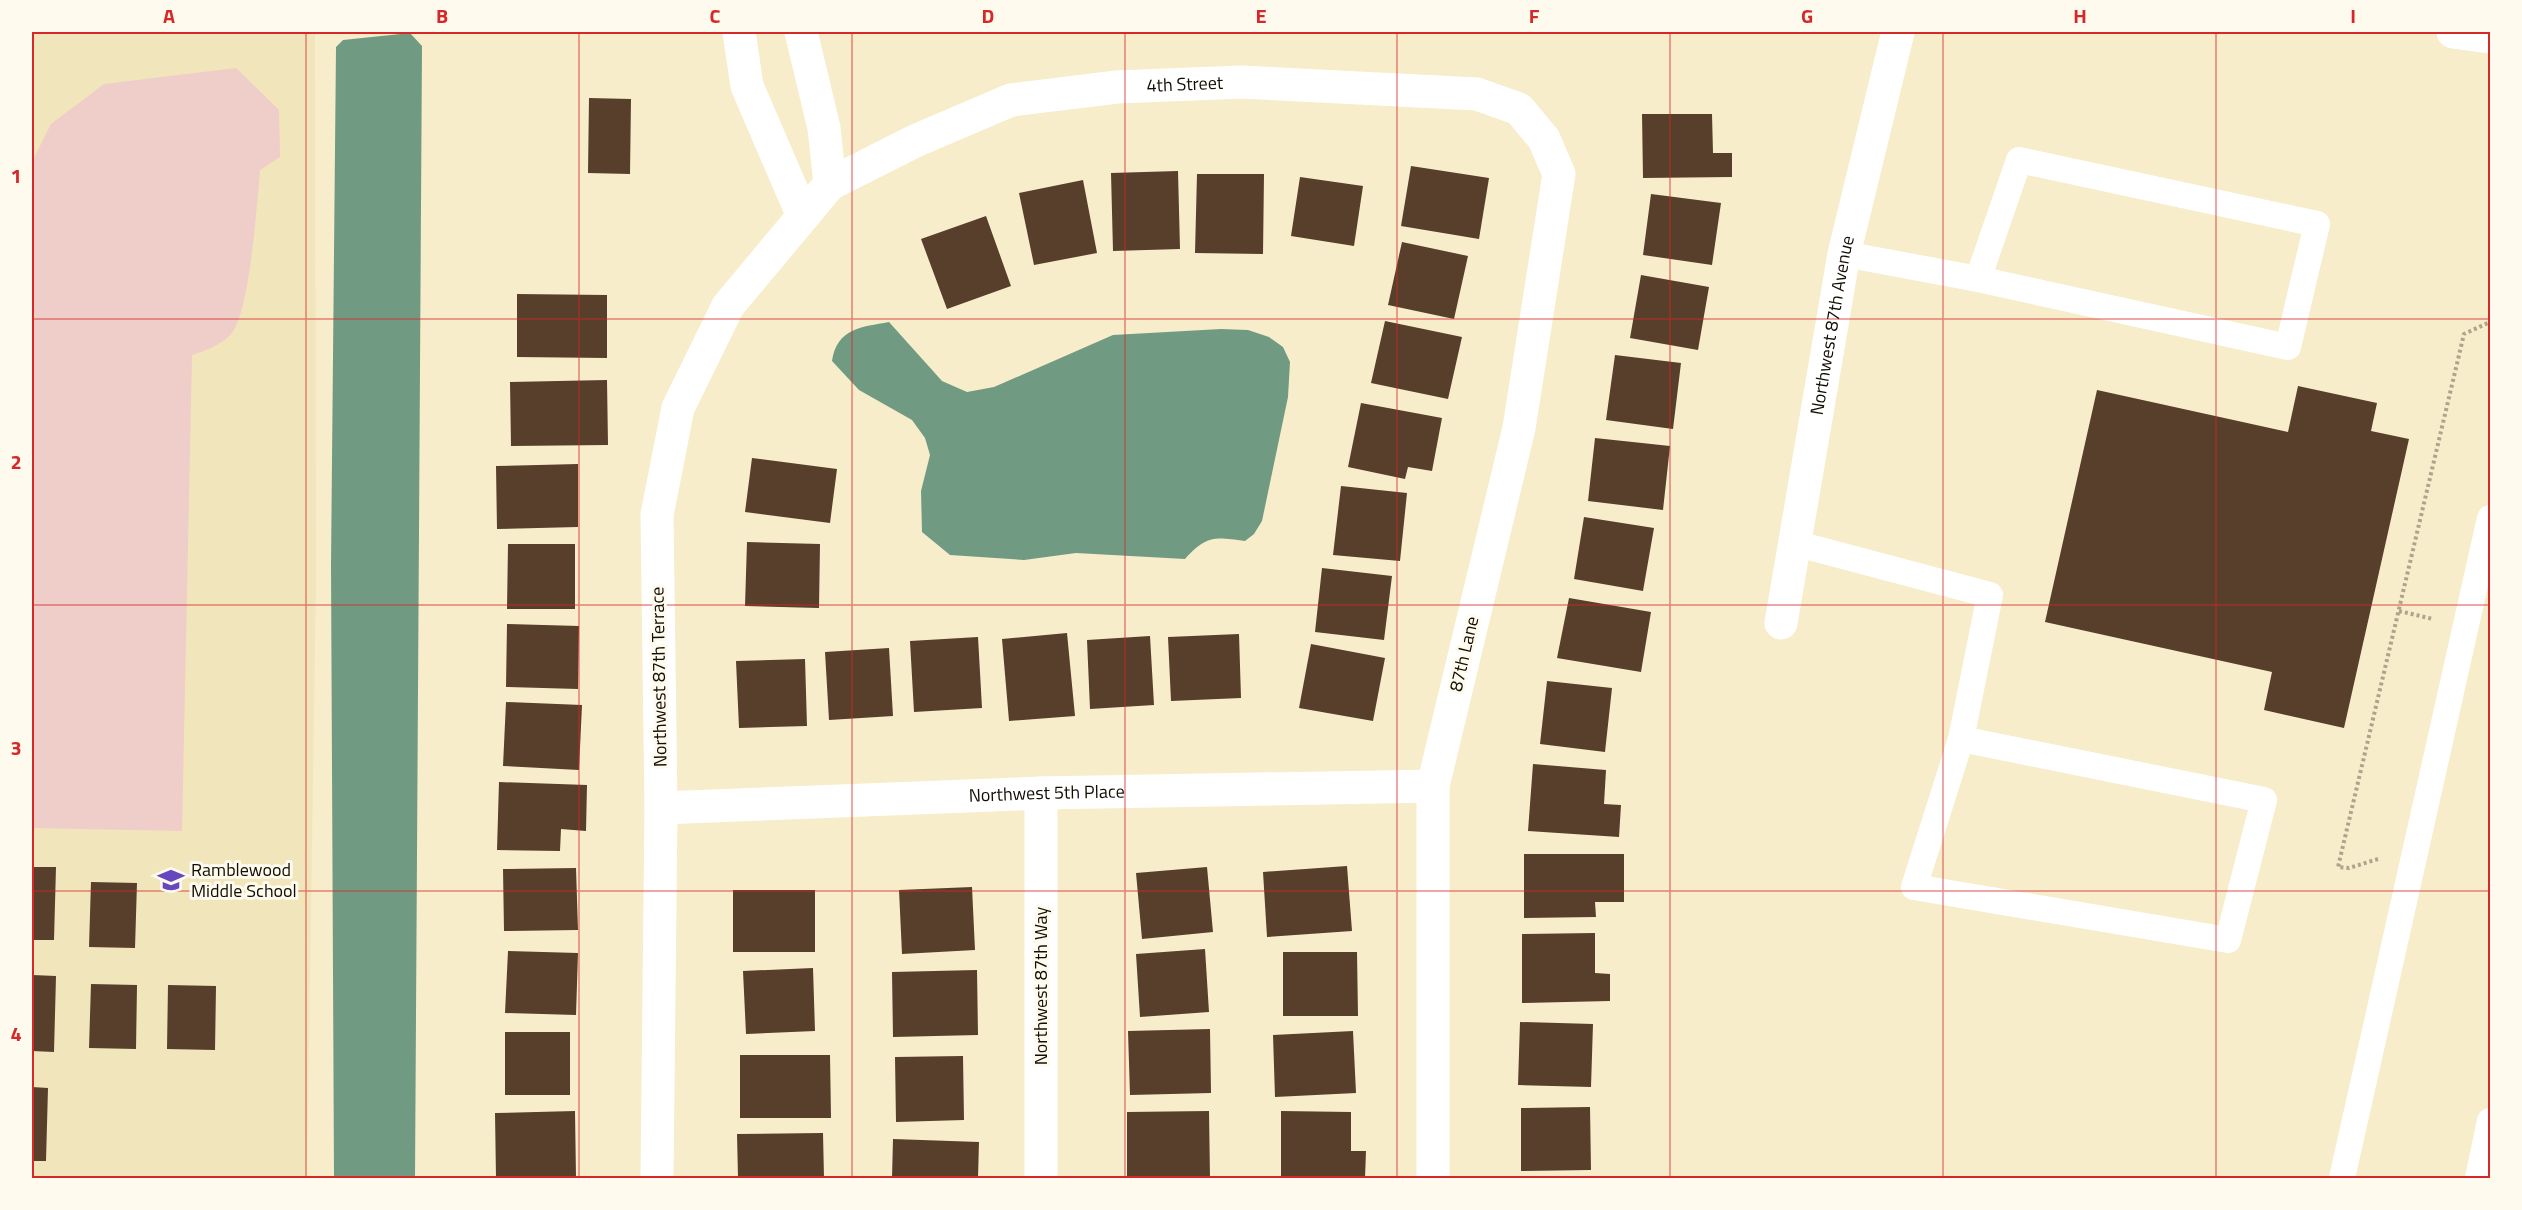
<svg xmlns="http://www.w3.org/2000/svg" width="2522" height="1210" font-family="'Titillium Web',sans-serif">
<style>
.built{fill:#f1e5bb}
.green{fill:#efcdc8}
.water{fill:#709b82}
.building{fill:#573f2b}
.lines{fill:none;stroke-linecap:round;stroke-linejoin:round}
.path{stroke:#ada58b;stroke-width:4;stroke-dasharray:3 3;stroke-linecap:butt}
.lane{stroke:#fff;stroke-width:26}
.street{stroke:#fff;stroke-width:33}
.primary{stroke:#fff;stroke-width:33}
.grid{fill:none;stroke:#d62828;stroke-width:1.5;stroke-opacity:0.55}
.labels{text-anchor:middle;stroke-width:6;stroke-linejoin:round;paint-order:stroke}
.street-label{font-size:18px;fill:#110d03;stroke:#fefaed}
.poi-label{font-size:18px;fill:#110d03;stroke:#fefaed;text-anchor:start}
.neatline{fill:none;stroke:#d62828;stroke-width:2}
.grid-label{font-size:20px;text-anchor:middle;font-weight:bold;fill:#d62828}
</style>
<rect width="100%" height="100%" fill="#f7edcb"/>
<path class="built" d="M32,32H315L316,582L307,1178H32Z"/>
<path class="green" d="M236,68L279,110L280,157L260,170C257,204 250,309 232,333C223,344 205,351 192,355L182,831L32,828V162L51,124L104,84Z"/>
<path class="water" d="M410,33L422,46L415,1178H334L331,565L336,47L343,40Z
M889,322L942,381L967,392L994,387L1113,335L1221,329L1248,330L1269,337L1283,347L1290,362L1288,397L1262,521L1254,534L1245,541C1214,537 1207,535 1185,559L1076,553L1024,560L950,555L922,532L921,491L930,455L925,438L912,420L859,390L832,361C837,328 862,327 889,322Z"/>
<path class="building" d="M589,98L631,99L630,174L588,173Z
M1642,114H1712L1713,153H1732V177L1643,178Z
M1411,166L1489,178L1479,239L1401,226Z
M1178,171L1180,249L1113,251L1111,173Z
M1197,174H1264L1263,254L1195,253Z
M1300,177L1363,186L1354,246L1291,236Z
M1083,180L1097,253L1034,265L1019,193Z
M1651,194L1721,203L1712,265L1643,255Z
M986,216L1011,286L947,309L921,239Z
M1402,242L1468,256L1454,319L1388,305Z
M1641,275L1709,287L1698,350L1630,338Z
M517,294L607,295V358L517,357Z
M1385,321L1462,337L1448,399L1371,383Z
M1615,355L1681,363L1673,429L1606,420Z
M607,380L608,445L511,446L510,382Z
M2298,386L2377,403L2371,431L2409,439L2344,728L2264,710L2272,672L2045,622L2097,390L2288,432Z
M1361,403L1442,418L1432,471L1408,467L1405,479L1348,467Z
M1595,438L1670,446L1663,510L1588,501Z
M752,458L837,469L830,523L745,512Z
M578,464V527L497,529L496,466Z
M1341,486L1407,493L1400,561L1333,555Z
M1584,517L1654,528L1643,591L1574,579Z
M747,542L820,544L819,608L745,606Z
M508,544H575V609H507Z
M1322,568L1392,576L1384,640L1315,632Z
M1569,598L1651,612L1641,672L1557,658Z
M507,624L579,626L578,689L506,687Z
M1067,633L1075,716L1009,721L1002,639Z
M1239,634L1241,698L1171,701L1168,637Z
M1150,636L1154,705L1090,709L1087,640Z
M978,637L982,708L914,712L910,641Z
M1311,644L1385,658L1373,721L1299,708Z
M889,648L893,716L829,720L825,652Z
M805,659L807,726L739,728L736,661Z
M1547,681L1612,688L1605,752L1540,744Z
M506,702L582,705L579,770L503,766Z
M1533,764L1606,770L1604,804L1621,805L1619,837L1528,831Z
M499,782L587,785L586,831L561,829L560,851L497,850Z
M1524,854H1624V902H1595L1596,917L1524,918Z
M1347,866L1352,931L1267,937L1263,872Z
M32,867H56L54,940H32Z
M1207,867L1213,932L1142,939L1136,873Z
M576,868L578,930L504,931L503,869Z
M91,882L137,883L135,948L89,947Z
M972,887L975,950L902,954L899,890Z
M733,890H815V952H733Z
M1595,933V973L1610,974V1001L1522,1003V934Z
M1205,949L1209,1012L1140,1017L1136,954Z
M508,951L578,953L576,1015L505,1013Z
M1283,952H1357L1358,1016H1283Z
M813,968L815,1031L746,1034L743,971Z
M977,970L978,1035L893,1037L892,972Z
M32,975L56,976L54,1052L32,1051Z
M91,984L137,985L136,1049L89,1048Z
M168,985L216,986L215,1050L167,1049Z
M1520,1022L1593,1024L1591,1087L1518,1085Z
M1210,1029L1211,1093L1130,1095L1128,1031Z
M1353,1031L1356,1093L1275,1097L1273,1035Z
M505,1032H570V1095H505Z
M740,1055H830L831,1118H740Z
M963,1056L964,1120L896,1122L895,1057Z
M32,1087L48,1088L46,1161H32Z
M1590,1107L1591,1170L1521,1171V1108Z
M575,1111L576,1178H496L495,1113Z
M1209,1111L1210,1178H1127V1112Z
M1281,1111L1351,1112V1151H1366L1365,1178H1281Z
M823,1133L824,1178H738L737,1134Z
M893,1139L979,1142L978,1178H892Z"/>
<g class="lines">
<path class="path" d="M2399,611L2433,619
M2378,859L2349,868L2338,867L2464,334L2490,322"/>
<path class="lane" d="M1844,254L1978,279L2288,347L2317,224L2019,160L1978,279
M1794,543L1990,595L1961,739L1914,887L2228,940L2264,800L1961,739
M2342,1178L2490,518
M2478,1178L2490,1121"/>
<g class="street">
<path d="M739,32L747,86L803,216"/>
<path d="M801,32L824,128L830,184"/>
<path id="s1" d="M1781,623L1844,254L1898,32"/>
<path d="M1041,793V1178"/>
<path id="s2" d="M661,808L1041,793L1433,786"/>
<path id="s3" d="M657,1178L661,808L657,515L678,408L728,306L830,184L915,141L1011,100L1117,87L1242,82L1477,94L1519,109L1544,139L1559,174L1519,428L1433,786V1178"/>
</g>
<path class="primary" d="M2453,32L2490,37"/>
</g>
<path class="grid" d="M306,32V1178M579,32V1178M852,32V1178M1125,32V1178M1397,32V1178M1670,32V1178M1943,32V1178M2216,32V1178M32,319H2490M32,605H2490M32,891H2490"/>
<defs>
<g id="school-bare" transform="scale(2.07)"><path d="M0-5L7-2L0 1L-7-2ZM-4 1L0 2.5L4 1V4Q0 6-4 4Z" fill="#6747bf" stroke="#fefaed" stroke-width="2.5" paint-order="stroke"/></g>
</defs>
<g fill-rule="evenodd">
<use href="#school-bare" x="171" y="880"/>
</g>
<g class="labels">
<g class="street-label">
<text dy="6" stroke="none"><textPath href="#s3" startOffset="1419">4th Street</textPath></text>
<text dy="6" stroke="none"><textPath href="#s1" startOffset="302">Northwest 87th Avenue</textPath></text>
<text transform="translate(1464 654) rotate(-77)" y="6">87th Lane</text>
<text transform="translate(659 677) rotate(-91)" y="6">Northwest 87th Terrace</text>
<text dy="6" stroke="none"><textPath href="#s2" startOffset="386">Northwest 5th Place</textPath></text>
<text transform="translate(1041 986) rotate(-90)" y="6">Northwest 87th Way</text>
</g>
<g class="poi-label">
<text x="191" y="876">Ramblewood<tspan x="191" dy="21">Middle School</tspan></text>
</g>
</g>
<rect width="2522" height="1210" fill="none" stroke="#fefaed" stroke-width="66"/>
<rect x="33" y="33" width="2456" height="1144" class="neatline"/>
<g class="grid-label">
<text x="169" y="23">A</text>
<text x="442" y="23">B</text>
<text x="715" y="23">C</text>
<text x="988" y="23">D</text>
<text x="1261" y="23">E</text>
<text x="1534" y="23">F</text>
<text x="1807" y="23">G</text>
<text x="2080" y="23">H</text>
<text x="2353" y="23">I</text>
<text x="16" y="183">1</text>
<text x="16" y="469">2</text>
<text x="16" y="755">3</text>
<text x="16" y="1041">4</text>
</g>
</svg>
